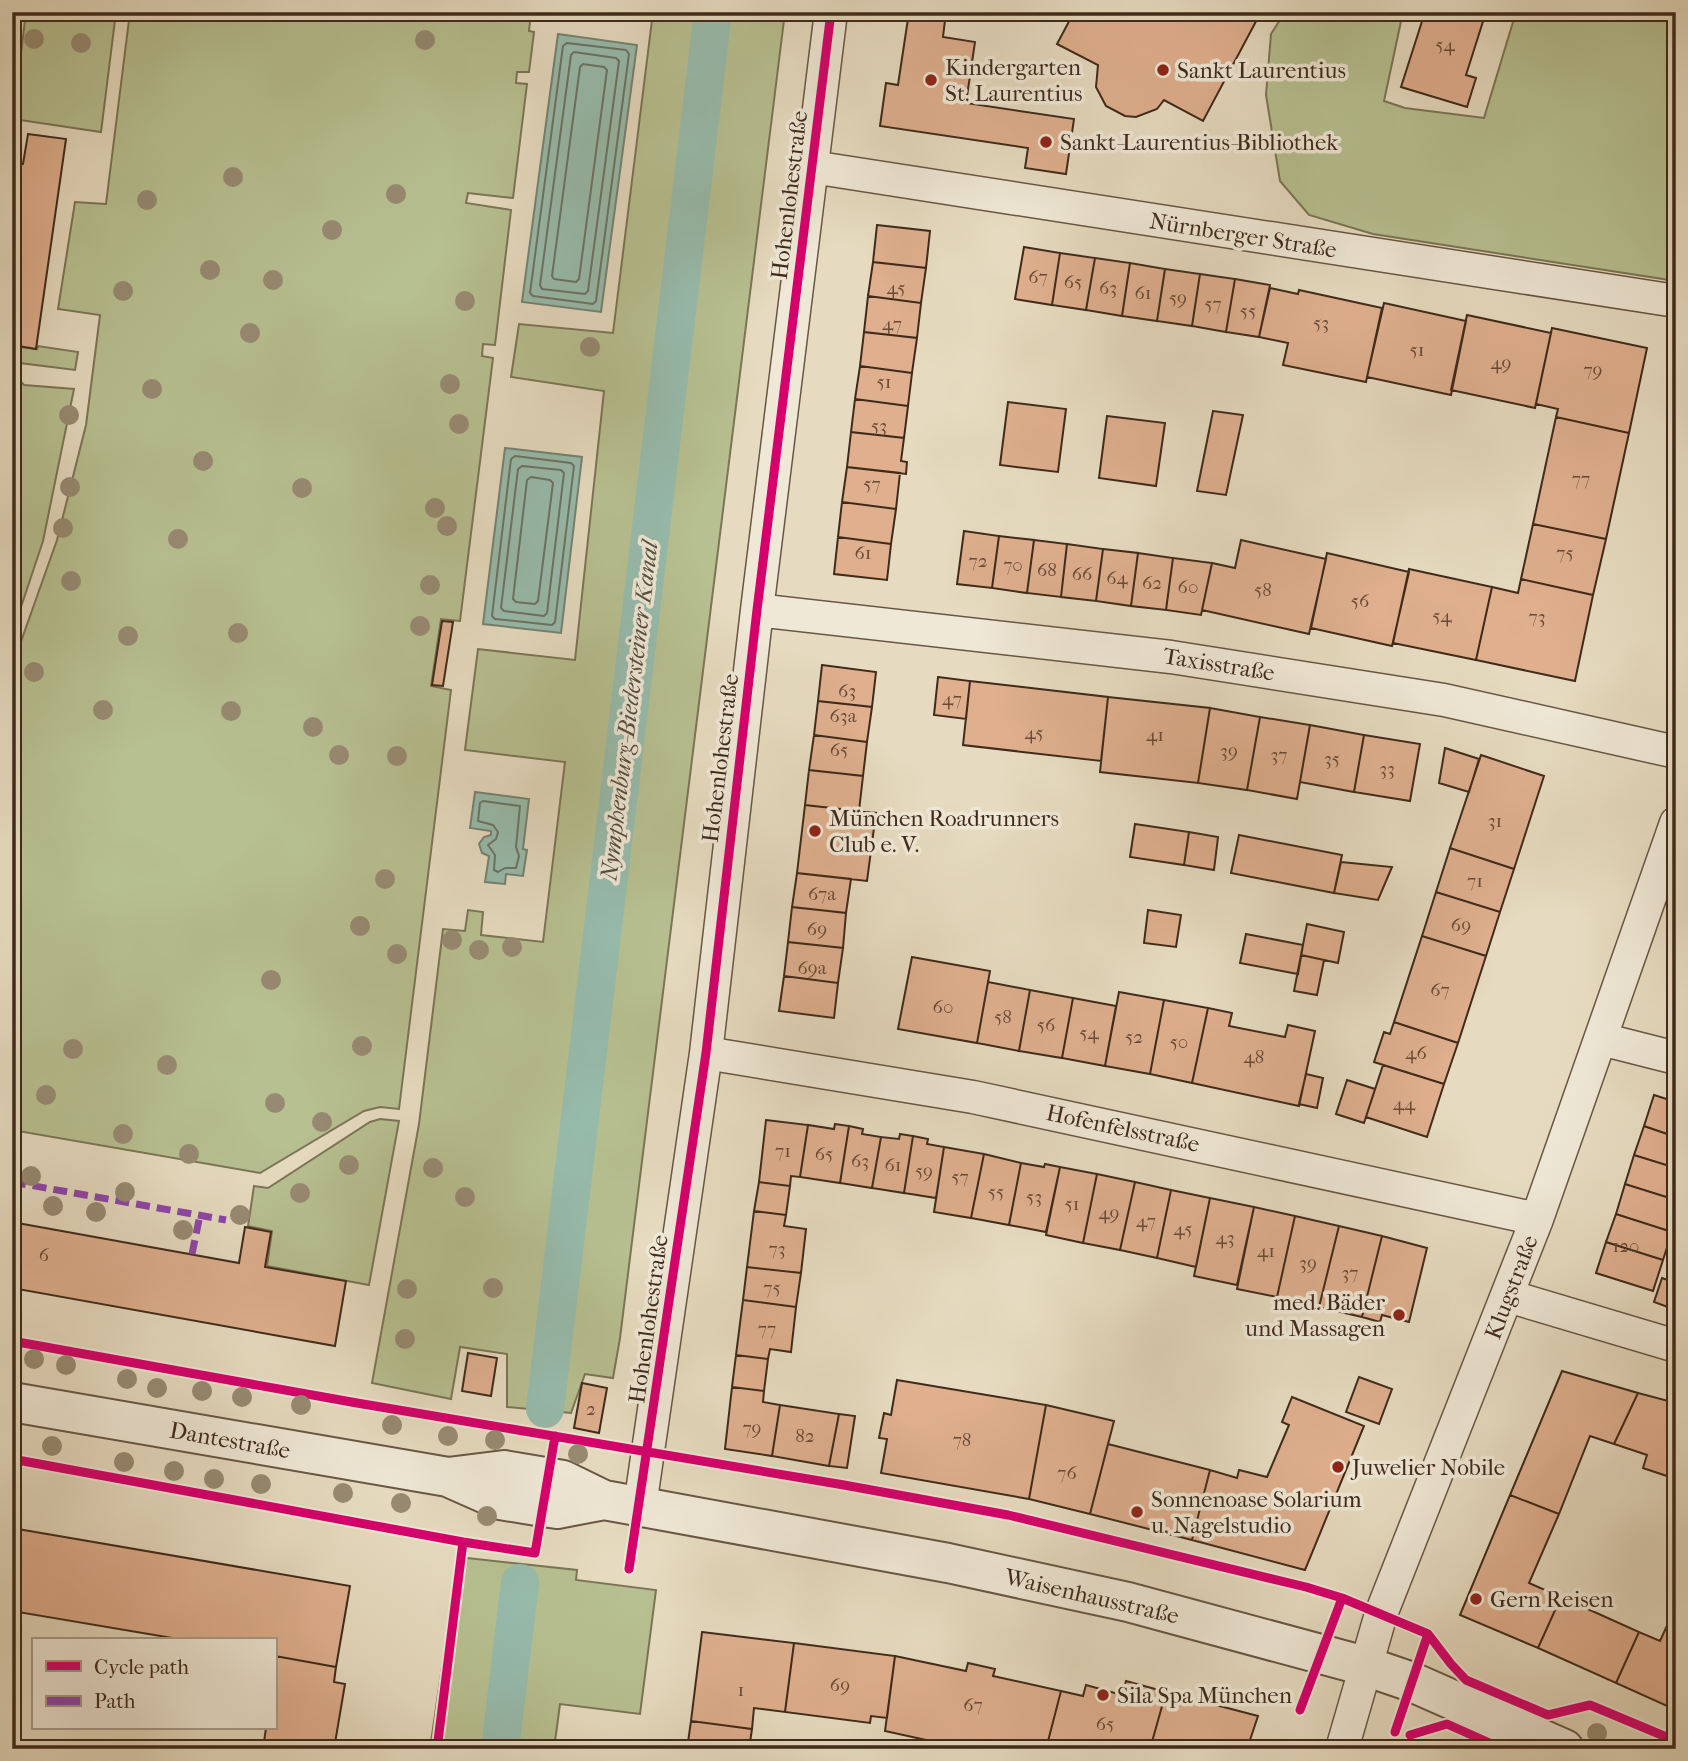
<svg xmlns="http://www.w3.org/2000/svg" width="1688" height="1761" font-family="'IM FELL French Canon',serif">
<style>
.green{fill:#b7c091;stroke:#7b7556;stroke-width:2}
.water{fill:#97bcad;stroke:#748273;stroke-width:2}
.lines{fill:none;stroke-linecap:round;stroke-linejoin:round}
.shore{stroke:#6b7364;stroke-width:2}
.canal{stroke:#97bcad;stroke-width:38}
.building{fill:#dfaf8e;stroke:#3f2a1b;stroke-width:2}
.minor-casing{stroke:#695644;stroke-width:35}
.tertiary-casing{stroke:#695644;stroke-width:42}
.minor{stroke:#efe8d6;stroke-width:32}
.tertiary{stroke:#efe8d6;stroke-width:38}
.quiet{stroke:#8e44ad;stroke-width:7;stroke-dasharray:14 7;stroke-linecap:butt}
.cycleway-casing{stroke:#efe8d6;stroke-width:13}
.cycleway{stroke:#d6006c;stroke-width:9}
.tree{fill:#978a72}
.poi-dot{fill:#8f2418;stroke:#efe8d6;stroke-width:2.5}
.labels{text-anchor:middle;stroke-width:7;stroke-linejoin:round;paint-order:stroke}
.number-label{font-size:19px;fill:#674b38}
.poi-label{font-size:23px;fill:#3f2a1b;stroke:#efe8d6;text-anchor:start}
.street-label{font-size:23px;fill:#3f2a1b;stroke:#efe8d6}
.water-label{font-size:24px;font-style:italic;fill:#554e40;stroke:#efe8d6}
</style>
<rect width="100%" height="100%" fill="#e6dbc0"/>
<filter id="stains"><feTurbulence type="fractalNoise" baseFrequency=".00286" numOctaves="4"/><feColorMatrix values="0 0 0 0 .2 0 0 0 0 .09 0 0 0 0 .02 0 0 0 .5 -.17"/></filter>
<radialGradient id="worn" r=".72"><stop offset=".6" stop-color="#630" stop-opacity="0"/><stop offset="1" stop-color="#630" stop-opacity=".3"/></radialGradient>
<path class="green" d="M26,12H116L101,132L13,119Z
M130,12H531L529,31L534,32L529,72H517L516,83L527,84L513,198L468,193L466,203L511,210L495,345L483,344L482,356L493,358L460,621L441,619L431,686L451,690L399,1109L380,1107L364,1111L260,1173L12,1130V667L57,540L86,425L100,315L58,309L75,202L106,204Z
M653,12H785L620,1338L613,1378L585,1374L571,1413L507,1407V1354L460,1347L451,1399L372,1383L419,1124L443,929L465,931L468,910L483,912L481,935L543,942L565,762L465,750L478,649L575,660L604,391L511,377L519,324L613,333Z
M1285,12H1403L1384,101L1405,108L1484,118L1516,12H1676V281L1373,234L1309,215L1280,181L1266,95L1271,34Z
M12,346L37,349L38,346L78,352L75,370L12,362Z
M12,372L24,385L74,389L43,541L12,634Z
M380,1119L399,1121L369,1285L267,1266L272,1231L248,1226L254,1186L268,1188L370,1122Z
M458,1557L577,1570L576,1580L656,1590L640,1714L560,1704L554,1749H430Z"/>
<path class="water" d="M558,34L637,45L601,312L522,302Z
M505,448L582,457L561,633L483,624Z
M475,792L529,799L523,849L527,850L523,876L506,874L505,884L485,882L489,856L482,853L479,844L484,837L491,835V831L470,828Z"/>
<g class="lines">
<path class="shore" d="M567,43L626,50L629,54L596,301L593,304L533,296L530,293L563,46Z
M574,52L616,58L619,61L588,291L585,294L542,289L540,285L571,55Z
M583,64L604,67L607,70L579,279L576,282L554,279L552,276L580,67Z
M515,456L571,463L574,466L555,622L552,625L495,619L492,616L511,459Z
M522,466L561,470L564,473L547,613L544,616L504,611L501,608L518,469Z
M531,477L550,480L553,483L538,601L535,604L516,602L513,599L527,480Z
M483,801L520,806L516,847L519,856L516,868H505L498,872L494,870L495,855L488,845L496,839L498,832L493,825L478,821L480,803Z"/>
<path class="canal" d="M545,1409L713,12
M500,1749L520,1583"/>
</g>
<path class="building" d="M909,12H946L943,37L975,42L966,103L1074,119L1066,174L1025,168L1028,148L880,126L886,83L898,85Z
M1074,12H1261L1203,121L1164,100L1157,109L1136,117L1125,116L1106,106L1096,87L1098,65L1057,44Z
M1425,12H1486L1466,75L1476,78L1467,107L1401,87Z
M28,134L66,139L36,349L12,345V242L15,225H12V163L23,164Z
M877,225L930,231L926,268L873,262Z
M1024,247L1060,253L1052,305L1015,299Z
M1060,253L1095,258L1086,310L1052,305Z
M1095,258L1130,263L1122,316L1086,310Z
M873,262L926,268L921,303L868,296Z
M1130,263L1165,269L1157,321L1122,316Z
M1165,269L1200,274L1192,326L1157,321Z
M1200,274L1235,279L1226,332L1192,326Z
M1235,279L1270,285L1259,337L1226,332Z
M1270,288L1298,294L1299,290L1382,308L1366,382L1283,365L1288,343L1259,337Z
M868,296L921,303L917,338L864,332Z
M1384,303L1466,321L1451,395L1367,377Z
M1467,315L1551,333L1535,408L1451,390Z
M1552,328L1647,348L1629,433L1556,417L1558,409L1536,404Z
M864,332L917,338L912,373L860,366Z
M860,366L912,373L908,406L855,399Z
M855,399L908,406L904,438L851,432Z
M1008,402L1066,409L1058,472L1000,465Z
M1213,411L1243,415L1226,495L1197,491Z
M1107,416L1165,423L1156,486L1099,478Z
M1556,417L1629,433L1606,539L1533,524Z
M851,432L904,438L901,461L907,462L906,474L847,467Z
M847,467L900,473L896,509L842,502Z
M842,502L896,509L891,544L838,537Z
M1533,524L1606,539L1593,595L1521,579Z
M964,531L999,536L992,588L957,584Z
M999,536L1034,540L1027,593L992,588Z
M838,537L891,544L887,580L834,574Z
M1034,540L1067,544L1061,597L1027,593Z
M1241,540L1326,559L1309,634L1202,610L1212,563L1235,568Z
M1067,544L1103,549L1096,601L1061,597Z
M1103,549L1138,553L1131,606L1096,601Z
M1138,553L1173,558L1166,610L1131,606Z
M1327,553L1409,572L1392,646L1311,628Z
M1173,558L1212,563L1201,615L1166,610Z
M1409,569L1492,587L1476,660L1393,643Z
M1521,579L1593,595L1575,681L1476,660L1492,587L1518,593Z
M442,621L453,622L443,686L432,685Z
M822,665L876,672L872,707L818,701Z
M938,677L970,681L966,719L934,715Z
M970,681L1108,697L1101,761L963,745Z
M1108,697L1210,708L1198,783L1100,772Z
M818,701L872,707L867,742L814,735Z
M1210,708L1260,717L1247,790L1198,783Z
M1260,717L1310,725L1297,799L1247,790Z
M1310,725L1364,735L1354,792L1300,782Z
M814,735L867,742L863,776L809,770Z
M1364,735L1420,744L1410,801L1354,792Z
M1445,748L1479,759L1469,792L1439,783Z
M1481,755L1544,776L1514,869L1450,848Z
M809,770L863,776L859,811L805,805Z
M805,805L876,813L867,881L797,873Z
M1135,824L1189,832L1184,865L1130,857Z
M1189,832L1218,837L1214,870L1184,865Z
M1239,835L1342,855L1334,893L1231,873Z
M1450,848L1514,869L1500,912L1436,892Z
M1341,862L1392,867L1378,900L1334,893Z
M797,873L851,879L846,913L792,907Z
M1436,892L1500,912L1486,956L1422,936Z
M792,907L846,913L843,948L788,942Z
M1148,910L1181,915L1176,947L1144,943Z
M1307,924L1344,932L1338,963L1301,955Z
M1246,934L1303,945L1298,974L1240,963Z
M1422,936L1486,956L1458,1043L1394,1022Z
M788,942L843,948L838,983L784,976Z
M1301,955L1324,960L1317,995L1294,991Z
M912,957L990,971L977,1043L898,1029Z
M784,976L838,983L834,1018L779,1011Z
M988,982L1030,990L1019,1051L977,1043Z
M1030,990L1073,998L1062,1058L1019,1051Z
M1119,992L1164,1000L1150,1074L1105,1066Z
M1073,998L1116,1006L1105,1066L1062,1058Z
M1164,1000L1208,1008L1192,1083L1150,1074Z
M1208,1008L1232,1013L1229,1026L1285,1037L1288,1025L1315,1031L1299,1106L1192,1083Z
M1394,1022L1458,1043L1444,1084L1374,1062L1384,1032L1390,1034Z
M1383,1065L1444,1084L1427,1137L1366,1117Z
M1306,1074L1323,1078L1317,1108L1299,1104Z
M1347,1080L1375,1089L1364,1123L1336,1114Z
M1654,1095L1676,1102V1137L1644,1126Z
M766,1120L808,1125L800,1177L791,1176L790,1186L759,1182Z
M835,1124L849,1126L840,1183L800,1177L808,1125L834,1129Z
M849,1126L863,1129L862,1134L881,1137L872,1188L840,1183Z
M1644,1126L1676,1137V1168L1634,1155Z
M900,1134L913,1136L904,1193L872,1188L881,1137L899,1139Z
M913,1136L928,1139L927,1144L944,1147L936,1198L904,1193Z
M944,1147L984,1154L971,1218L934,1212Z
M984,1154L1021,1163L1009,1225L971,1218Z
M1634,1155L1676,1168V1200L1625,1184Z
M1021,1163L1044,1167L1045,1164L1060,1167L1046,1232L1009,1225Z
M1060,1167L1097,1174L1083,1243L1046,1235Z
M1097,1174L1135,1182L1120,1250L1083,1243Z
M759,1182L790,1186L786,1215L754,1211Z
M1135,1182L1171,1190L1157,1258L1120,1250Z
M1625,1184L1676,1200V1221L1672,1232L1616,1214Z
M1171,1190L1210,1198L1196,1267L1157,1258Z
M1210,1198L1254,1207L1237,1285L1194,1276Z
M1254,1207L1295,1216L1277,1297L1237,1289Z
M754,1211L786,1215L784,1226L806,1229L801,1273L747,1267Z
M1616,1214L1672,1232L1663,1260L1606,1242Z
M1295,1216L1339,1226L1319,1307L1277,1297Z
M12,1222L239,1263L245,1227L271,1232L265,1267L346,1281L335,1346L12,1288Z
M1339,1226L1382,1236L1362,1317L1319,1307Z
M1382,1236L1427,1248L1409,1322L1382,1315L1380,1322L1362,1317Z
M1606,1242L1663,1260L1653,1291L1596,1273Z
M747,1267L801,1273L796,1307L743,1300Z
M1662,1278L1676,1283V1310L1654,1302Z
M743,1300L796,1307L791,1352L770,1349L768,1359L736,1355Z
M468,1353L497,1358L491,1396L462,1391Z
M736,1355L768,1359L764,1391L732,1387Z
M1562,1371L1638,1393L1614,1444L1590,1436L1559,1514L1510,1495Z
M1359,1377L1392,1389L1379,1424L1346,1412Z
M897,1380L1046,1405L1029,1499L881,1473L887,1439L879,1438L884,1413L891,1415Z
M582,1383L607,1388L599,1433L574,1428Z
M732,1387L764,1391L763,1402L780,1405L772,1456L725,1449Z
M1638,1393L1676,1403V1479L1643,1468L1647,1455L1614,1444Z
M1292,1397L1364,1426L1305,1570L1192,1540L1210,1470L1237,1478L1239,1470L1267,1477L1289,1425L1282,1422Z
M780,1405L839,1414L829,1466L772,1456Z
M1046,1405L1114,1421L1090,1514L1029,1499Z
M839,1414L855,1416L847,1468L829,1466Z
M1108,1444L1210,1470L1192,1540L1090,1514Z
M1510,1495L1559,1514L1529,1583L1561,1597L1538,1648L1460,1615Z
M12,1528L350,1586L336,1667L275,1656V1640H184L12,1611Z
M1561,1597L1639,1632L1616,1683L1538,1648Z
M1671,1617L1676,1619V1710L1616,1683L1639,1632L1660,1641Z
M702,1632L794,1643L785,1712L754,1708L752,1729L691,1721Z
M794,1643L895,1656L887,1718L871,1716L870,1723L785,1712Z
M275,1656L336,1667L334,1682L345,1684L334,1749H263L266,1728H275Z
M895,1656L966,1671L968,1663L995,1669L993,1676L1061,1691L1046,1749H967L885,1731Z
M1126,1681L1166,1692L1150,1749H1046L1061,1691L1083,1696L1086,1685L1122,1695Z
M1166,1692L1258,1716L1247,1749H1150Z
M691,1721L752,1729L749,1749H687Z
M931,1741L967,1749H930Z"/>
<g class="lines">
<g class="minor-casing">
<path id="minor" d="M812,167L1676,301
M757,610L1171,657L1444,700L1676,752
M1601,1039L1676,1058
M706,1053L973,1097L1537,1219
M1508,1296L1676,1346
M640,1506L706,1053L757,610L831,12
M1342,1749L1381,1614L1537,1219L1676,823"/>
</g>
<g class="tertiary-casing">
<path id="tertiary" d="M12,1402L448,1477L500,1500L543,1507L557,1509L604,1500
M448,1477L504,1470L563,1480L604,1500L948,1563L1128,1602L1365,1666L1412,1682L1564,1749"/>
</g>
<use href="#minor" class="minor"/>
<use href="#tertiary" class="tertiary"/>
<path class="quiet" d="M12,1182L226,1220
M192,1254L200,1215"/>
<g class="cycleway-casing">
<path id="cycleway" d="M12,1341L357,1403L844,1485L1008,1515L1306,1587L1342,1598L1428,1634L1451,1664L1466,1680L1548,1715L1590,1705L1676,1741
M12,1459L463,1542L535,1553L555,1436
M629,1569L706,1053L757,610L831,12
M1300,1710L1342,1598
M1395,1732L1428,1634
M1410,1735L1447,1724L1503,1749
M437,1749L463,1542"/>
</g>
<use href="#cycleway" class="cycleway"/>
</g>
<g class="tree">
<circle cx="34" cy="39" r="10"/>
<circle cx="425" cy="40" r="10"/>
<circle cx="81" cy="43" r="10"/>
<circle cx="233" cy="177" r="10"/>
<circle cx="396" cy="194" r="10"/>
<circle cx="147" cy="200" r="10"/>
<circle cx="332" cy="230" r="10"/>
<circle cx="210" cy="270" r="10"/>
<circle cx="273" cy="280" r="10"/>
<circle cx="123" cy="291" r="10"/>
<circle cx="465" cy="301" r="10"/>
<circle cx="250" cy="333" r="10"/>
<circle cx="590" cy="347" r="10"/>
<circle cx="450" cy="384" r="10"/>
<circle cx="152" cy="389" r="10"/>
<circle cx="69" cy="415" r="10"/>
<circle cx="459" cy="424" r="10"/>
<circle cx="203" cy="461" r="10"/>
<circle cx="70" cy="487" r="10"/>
<circle cx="302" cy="488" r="10"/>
<circle cx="435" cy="508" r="10"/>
<circle cx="447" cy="526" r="10"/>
<circle cx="63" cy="528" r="10"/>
<circle cx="178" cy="539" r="10"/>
<circle cx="71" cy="581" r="10"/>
<circle cx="430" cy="585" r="10"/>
<circle cx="420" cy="626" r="10"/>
<circle cx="238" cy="633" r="10"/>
<circle cx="128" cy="636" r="10"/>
<circle cx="34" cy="672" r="10"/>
<circle cx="103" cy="710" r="10"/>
<circle cx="231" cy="711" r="10"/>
<circle cx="313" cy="727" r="10"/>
<circle cx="339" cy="755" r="10"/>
<circle cx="397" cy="756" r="10"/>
<circle cx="385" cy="879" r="10"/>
<circle cx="360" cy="926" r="10"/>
<circle cx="452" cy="940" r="10"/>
<circle cx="512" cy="947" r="10"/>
<circle cx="479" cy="950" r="10"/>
<circle cx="397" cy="954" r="10"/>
<circle cx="271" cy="980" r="10"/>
<circle cx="362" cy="1046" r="10"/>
<circle cx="73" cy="1049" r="10"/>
<circle cx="167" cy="1065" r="10"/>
<circle cx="46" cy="1095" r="10"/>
<circle cx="275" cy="1103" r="10"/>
<circle cx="322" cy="1122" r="10"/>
<circle cx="123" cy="1134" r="10"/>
<circle cx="189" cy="1154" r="10"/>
<circle cx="349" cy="1165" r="10"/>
<circle cx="433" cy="1168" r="10"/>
<circle cx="31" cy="1176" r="10"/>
<circle cx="125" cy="1192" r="10"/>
<circle cx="300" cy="1193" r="10"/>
<circle cx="465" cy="1197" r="10"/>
<circle cx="53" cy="1206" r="10"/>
<circle cx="96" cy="1212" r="10"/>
<circle cx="240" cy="1215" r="10"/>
<circle cx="183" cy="1230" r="10"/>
<circle cx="493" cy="1288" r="10"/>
<circle cx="407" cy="1289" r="10"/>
<circle cx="405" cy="1339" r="10"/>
<circle cx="34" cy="1359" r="10"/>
<circle cx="66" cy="1365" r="10"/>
<circle cx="127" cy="1379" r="10"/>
<circle cx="157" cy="1388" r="10"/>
<circle cx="202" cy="1391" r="10"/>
<circle cx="242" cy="1397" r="10"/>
<circle cx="301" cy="1405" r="10"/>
<circle cx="392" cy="1425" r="10"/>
<circle cx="448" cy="1436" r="10"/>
<circle cx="495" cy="1440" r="10"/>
<circle cx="52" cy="1446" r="10"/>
<circle cx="578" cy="1454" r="10"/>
<circle cx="124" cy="1462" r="10"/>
<circle cx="174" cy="1471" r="10"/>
<circle cx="214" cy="1479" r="10"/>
<circle cx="261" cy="1484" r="10"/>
<circle cx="343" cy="1493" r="10"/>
<circle cx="401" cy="1503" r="10"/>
<circle cx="487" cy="1516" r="10"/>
<circle cx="1597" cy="1733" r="10"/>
</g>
<g class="poi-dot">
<circle cx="1163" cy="70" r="7"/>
<circle cx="931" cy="80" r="7"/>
<circle cx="1046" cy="142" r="7"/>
<circle cx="815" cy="831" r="7"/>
<circle cx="1399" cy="1315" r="7"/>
<circle cx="1338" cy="1467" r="7"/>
<circle cx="1137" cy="1512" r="7"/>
<circle cx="1476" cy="1599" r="7"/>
<circle cx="1103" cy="1695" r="7"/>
</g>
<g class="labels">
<g class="number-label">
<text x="1445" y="51">54</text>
<text x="1038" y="283">67</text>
<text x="1073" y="288">65</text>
<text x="896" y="294">45</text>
<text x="1108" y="294">63</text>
<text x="1143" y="299">61</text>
<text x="1178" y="304">59</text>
<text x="1213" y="310">57</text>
<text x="1248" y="317">55</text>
<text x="1321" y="329">53</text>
<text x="892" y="330">47</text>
<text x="1417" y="356">51</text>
<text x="1501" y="369">49</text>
<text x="1593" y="376">79</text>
<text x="884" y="388">51</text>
<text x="879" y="432">53</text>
<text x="1581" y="485">77</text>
<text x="872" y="490">57</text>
<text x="863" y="559">61</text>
<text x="1565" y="559">75</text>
<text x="978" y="567">72</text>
<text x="1013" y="571">70</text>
<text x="1047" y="576">68</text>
<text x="1082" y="580">66</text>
<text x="1117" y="584">64</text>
<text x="1152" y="589">62</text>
<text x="1188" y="593">60</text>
<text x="1263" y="596">58</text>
<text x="1360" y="607">56</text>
<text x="1442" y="622">54</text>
<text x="1537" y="623">73</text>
<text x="847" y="697">63</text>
<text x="952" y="705">47</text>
<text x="843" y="722">63a</text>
<text x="1034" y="739">45</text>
<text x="1155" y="741">41</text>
<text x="839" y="756">65</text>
<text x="1229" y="757">39</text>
<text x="1279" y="761">37</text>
<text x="1332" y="765">35</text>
<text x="1387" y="775">33</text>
<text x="1495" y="827">31</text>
<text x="1475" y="887">71</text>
<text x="822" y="900">67a</text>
<text x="1461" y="931">69</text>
<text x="817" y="935">69</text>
<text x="812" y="974">69a</text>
<text x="1440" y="996">67</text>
<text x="943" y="1013">60</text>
<text x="1003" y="1023">58</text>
<text x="1046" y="1031">56</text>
<text x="1089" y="1039">54</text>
<text x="1134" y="1043">52</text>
<text x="1179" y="1048">50</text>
<text x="1416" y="1059">46</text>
<text x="1254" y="1063">48</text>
<text x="1404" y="1110">44</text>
<text x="783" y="1157">71</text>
<text x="824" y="1160">65</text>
<text x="860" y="1167">63</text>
<text x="893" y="1171">61</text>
<text x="924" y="1177">59</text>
<text x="960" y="1183">57</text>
<text x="996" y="1198">55</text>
<text x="1034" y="1203">53</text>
<text x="1072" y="1210">51</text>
<text x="1109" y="1219">49</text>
<text x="1146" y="1227">47</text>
<text x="1183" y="1235">45</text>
<text x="1225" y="1244">43</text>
<text x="1626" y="1252">120</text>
<text x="777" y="1255">73</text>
<text x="1266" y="1257">41</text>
<text x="44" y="1261">6</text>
<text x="1308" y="1269">39</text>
<text x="1350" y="1279">37</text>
<text x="772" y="1294">75</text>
<text x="767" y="1335">77</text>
<text x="591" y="1415">2</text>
<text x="752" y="1434">79</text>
<text x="805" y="1442">82</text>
<text x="962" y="1446">78</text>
<text x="1067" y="1479">76</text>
<text x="840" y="1691">69</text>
<text x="741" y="1696">1</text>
<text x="973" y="1711">67</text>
<text x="1105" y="1730">65</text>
</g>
<g class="poi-label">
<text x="945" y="75">Kindergarten<tspan x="945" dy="26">St. Laurentius</tspan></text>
<text x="1177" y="78">Sankt Laurentius</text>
<text x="1060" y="150">Sankt-Laurentius-Bibliothek</text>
<text x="829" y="826">München Roadrunners<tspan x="829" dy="26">Club e. V.</tspan></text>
<text x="1385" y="1310" text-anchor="end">med. Bäder<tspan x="1385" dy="26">und Massagen</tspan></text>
<text x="1352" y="1475">Juwelier Nobile</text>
<text x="1151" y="1507">Sonnenoase Solarium<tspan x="1151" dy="26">u. Nagelstudio</tspan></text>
<text x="1490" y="1607">Gern Reisen</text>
<text x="1117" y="1703">Sila Spa München</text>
</g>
<g class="street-label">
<text transform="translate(789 195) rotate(-83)" y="8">Hohenlohestraße</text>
<text transform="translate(1243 235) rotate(9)" y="8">Nürnberger Straße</text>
<text transform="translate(1219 664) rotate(9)" y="8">Taxisstraße</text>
<text transform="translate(720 758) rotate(-83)" y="8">Hohenlohestraße</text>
<text transform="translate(1123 1128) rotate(12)" y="8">Hofenfelsstraße</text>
<text transform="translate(1511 1287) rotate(-69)" y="8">Klugstraße</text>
<text transform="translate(648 1319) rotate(-82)" y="8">Hohenlohestraße</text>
<text transform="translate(230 1440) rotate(10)" y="8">Dantestraße</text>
<text transform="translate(1092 1596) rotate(13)" y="8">Waisenhausstraße</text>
</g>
<g class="water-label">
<text transform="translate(629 711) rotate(-83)" y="8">Nymphenburg-Biedersteiner Kanal</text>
</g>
</g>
<rect width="1688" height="1761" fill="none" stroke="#e6dbc0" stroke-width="42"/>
<rect x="14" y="14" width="1660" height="1733" fill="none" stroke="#3f2a1b" stroke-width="3.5"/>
<rect x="21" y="21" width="1646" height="1719" fill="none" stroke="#3f2a1b" stroke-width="2"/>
<rect x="32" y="1638" width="245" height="91" fill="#efe8d6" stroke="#a99c8b" stroke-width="2"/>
<rect x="46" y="1661" width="35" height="10" fill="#d6006c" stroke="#a99c8b" stroke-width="2"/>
<text x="94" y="1674" font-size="21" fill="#3f2a1b">Cycle path</text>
<rect x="46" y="1696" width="35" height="10" fill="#8e44ad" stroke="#a99c8b" stroke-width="2"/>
<text x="94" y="1708" font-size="21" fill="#3f2a1b">Path</text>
<rect width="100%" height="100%" filter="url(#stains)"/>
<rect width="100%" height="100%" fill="url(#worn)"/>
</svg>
